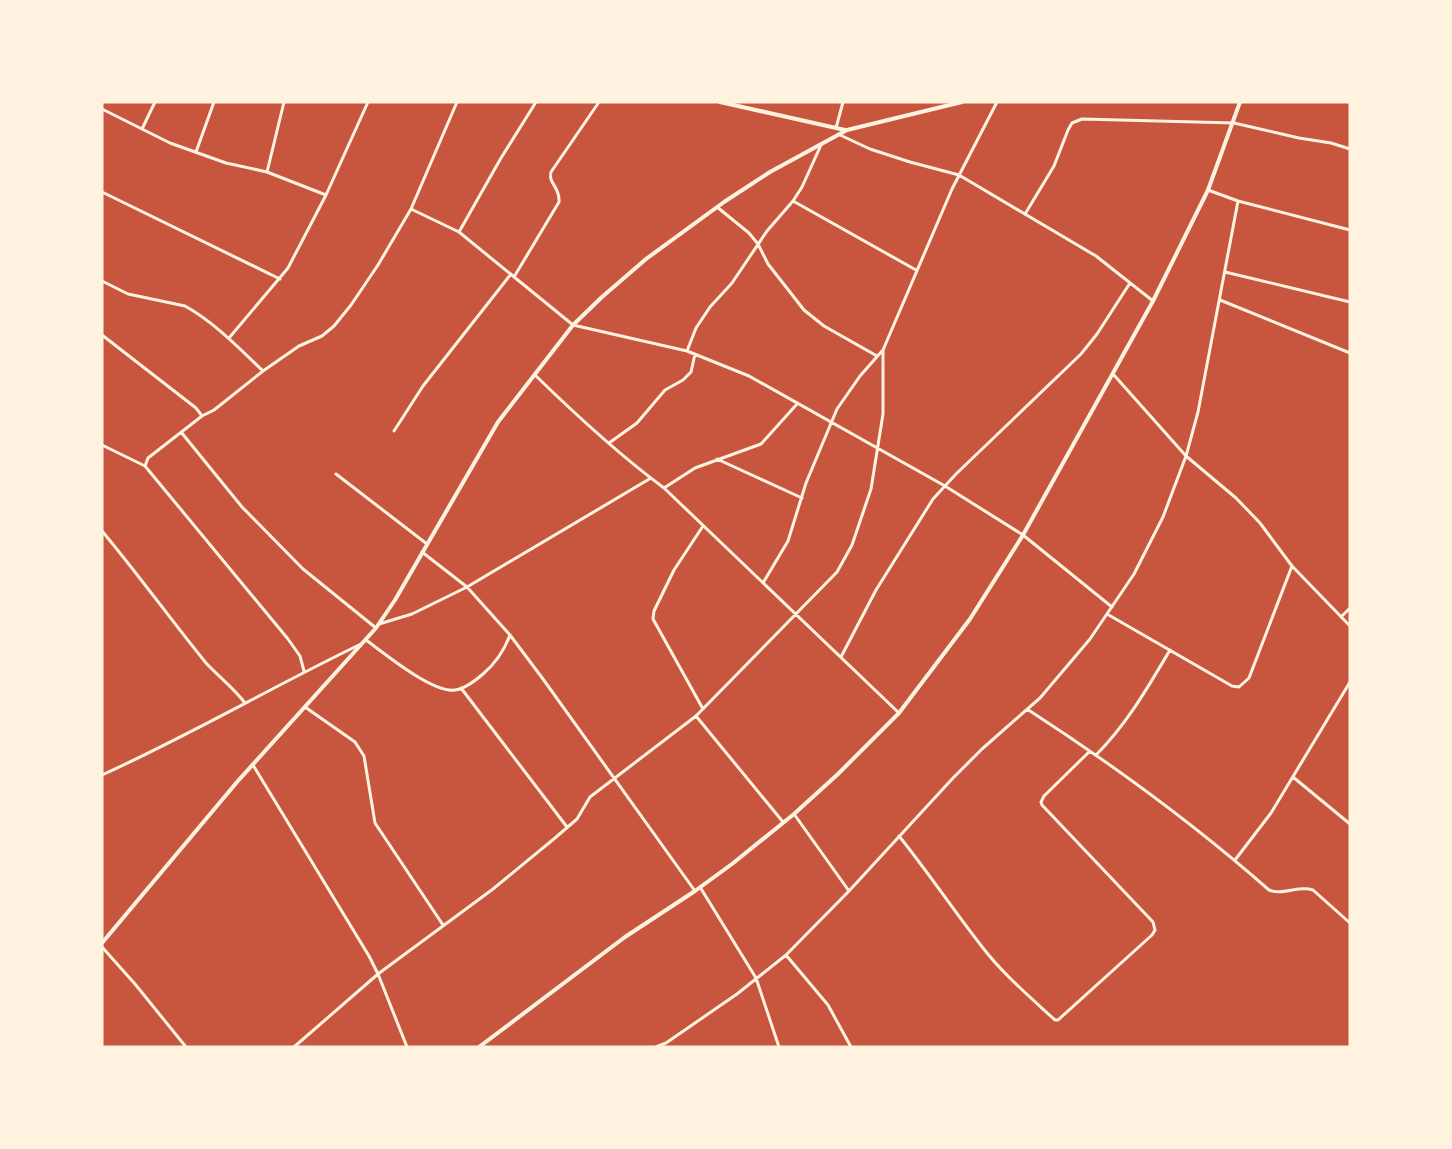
<svg xmlns="http://www.w3.org/2000/svg" width="1452" height="1149" font-family="'Work Sans',sans-serif">
<style>
.lines{fill:none;stroke-linecap:round;stroke-linejoin:round}
.minor{stroke:#fff3e0;stroke-width:3}
.tertiary{stroke:#fff3e0;stroke-width:4}
</style>
<rect width="100%" height="100%" fill="#c8553d"/>
<g class="lines">
<path class="minor" d="M102,109L170,143L226,163L267,172L326,195
M836,128L843,102
M142,129L155,102
M840,135L870,149L910,162L959,175L1096,256L1153,301
M196,152L214,102
M267,172L284,102
M1208,190L1238,201L1350,230
M102,192L280,279
M793,201L916,270
M717,207L749,233L758,244L768,264L804,310L824,326L877,356
M411,209L459,232L573,325L687,351L749,376L945,486L1023,535L1112,607
M1025,214L1054,166L1068,130L1072,123L1082,119L1234,123L1299,138L1331,143L1350,149
M459,232L501,158L536,102
M1225,272L1350,302
M514,277L559,202C560,186 548,184 551,172L599,102
M102,281L128,294L185,306C214,322 239,348 263,371
M1220,300L1350,353
M102,335L196,408L202,416
M229,338L288,268L326,195L368,102
M687,351L696,328L710,307L732,283L767,231L793,201L802,187L821,145
M1113,374L1186,456L1236,498L1260,523L1292,566L1350,626
M535,375C576,415 618,454 664,488L899,713
M394,431L423,386L511,274
M181,432L242,507L303,569L376,628
M609,443L637,423L665,390L683,380L691,372L695,354
M102,445L145,466L288,639L300,656L304,671
M717,459L802,498
M145,466L148,458L202,416L214,410L263,371L299,346L322,336L334,326L351,305L378,265L411,209L457,102
M336,474L427,544
M664,488L695,468L761,444L797,404
M703,526L674,570L654,611L653,619L703,709
M102,531C138,574 171,620 206,663C219,677 234,688 245,703
M422,552L467,587L510,635L543,679L695,891
M763,583L788,541L806,483L837,409L860,376L882,351
M1107,614L1232,686L1239,687L1249,678L1292,566
M1341,617L1350,608
M379,624L412,614L467,587L651,478
M366,640C384,653 432,693 455,690C465,689 476,680 483,674C496,663 504,651 510,635
M841,657L876,590L933,499L956,474L1081,354L1097,334L1130,283
M461,688L567,827
M305,707L355,742L364,756L375,823L443,925
M1027,709C1112,764 1193,823 1269,890C1283,896 1298,885 1313,890L1350,923
M696,716L783,822
M1096,755C1127,724 1148,687 1170,650
M253,765L369,956L378,974L407,1047
M102,775C190,735 274,686 361,644
M1293,777L1350,824
M794,814L849,891
M899,836C928,872 954,911 983,948C1003,974 1030,997 1055,1020H1058L1152,935L1155,930L1153,922L1042,805L1041,802L1044,796L1090,751
M1235,860L1271,813L1350,682
M700,887L756,978L779,1047
M102,947L135,984L186,1047
M786,955L828,1005L851,1047
M294,1047L378,974L493,889L555,838L577,819L590,797L696,716L837,572L852,545L871,489L883,414V350L952,189L997,102
M656,1047L666,1043L737,994L786,955L849,891L953,778L982,749L1040,698L1090,639L1134,574L1163,517L1186,456L1198,412L1238,201"/>
<path class="tertiary" d="M720,102L845,130
M102,943L237,782L376,628L395,600L498,422L573,325L602,297L646,259L724,202L770,172L847,130L962,102
M479,1047L625,937L695,891L732,864L794,814L838,774L899,713L970,619L1023,535L1153,301L1208,190L1240,102"/>
</g>
<rect width="1452" height="1149" fill="none" stroke="#fff3e0" stroke-width="207"/>
</svg>
